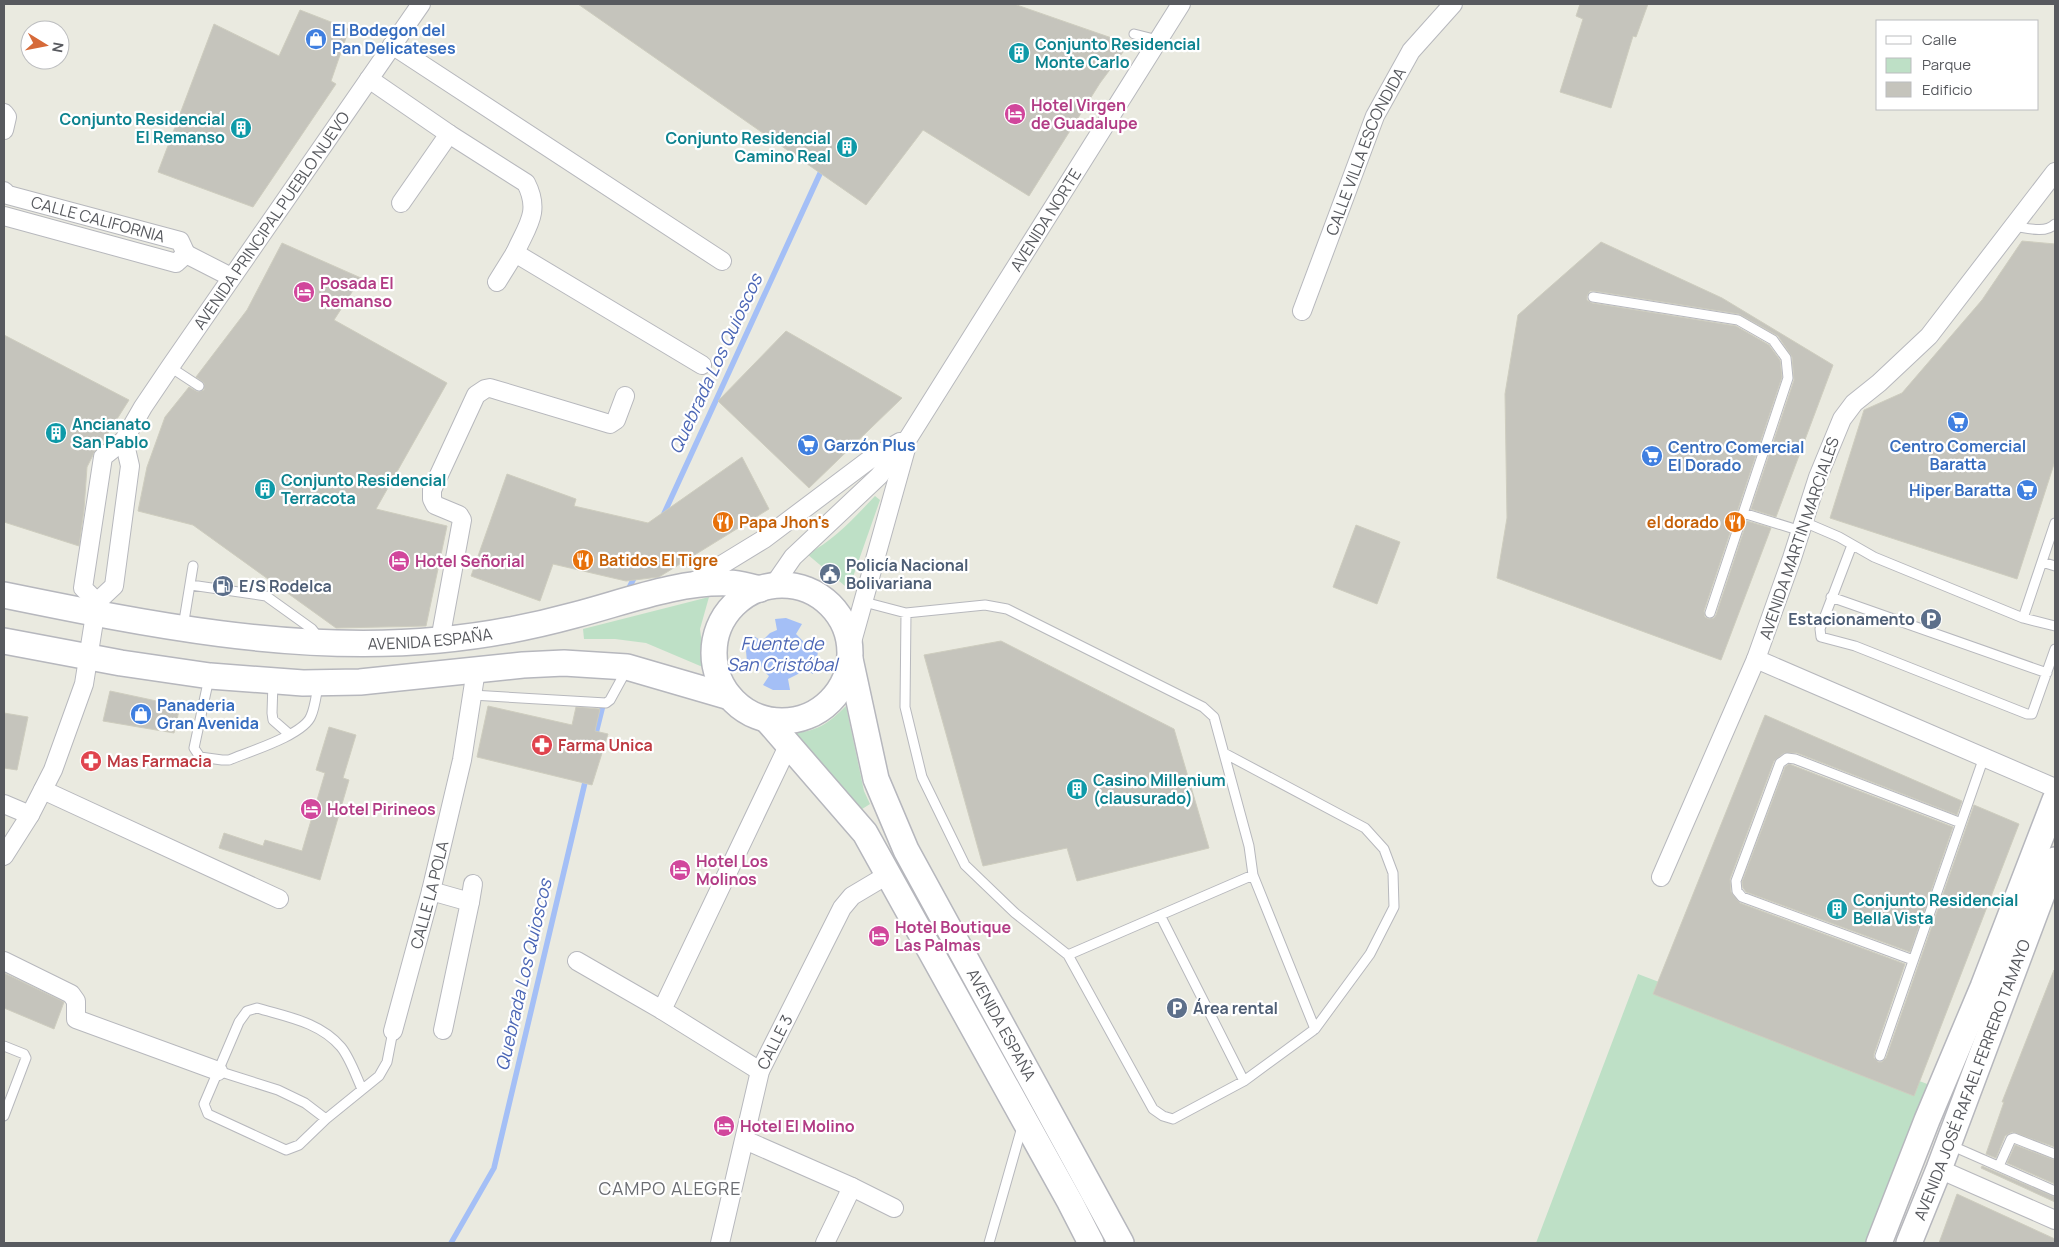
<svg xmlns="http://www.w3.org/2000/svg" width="2059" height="1247" font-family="Manrope,sans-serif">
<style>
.green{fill:#bee0c6}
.water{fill:#a4bff6}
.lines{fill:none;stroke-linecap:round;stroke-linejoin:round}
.stream{stroke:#a4bff6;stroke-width:5.5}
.building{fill:#c5c4bc;stroke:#cecdbf}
.lane-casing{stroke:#b7b8bd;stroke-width:11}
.street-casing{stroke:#b7b8bd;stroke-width:20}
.secondary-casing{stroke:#b6b7bd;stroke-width:28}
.lane{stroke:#fff;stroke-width:9}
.street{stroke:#fff;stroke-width:18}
.secondary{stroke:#fff;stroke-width:25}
.labels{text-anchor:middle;stroke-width:4.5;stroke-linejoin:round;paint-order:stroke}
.shop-label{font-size:16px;font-weight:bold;fill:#366cbe;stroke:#fff;text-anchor:start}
.culture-label{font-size:16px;font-weight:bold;fill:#0d838f;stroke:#fff;text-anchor:start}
.hotel-label{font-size:16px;font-weight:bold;fill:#b23c85;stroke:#fff;text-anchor:start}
.street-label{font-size:16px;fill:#585a5f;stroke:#fff}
.food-label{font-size:16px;font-weight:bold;fill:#c56008;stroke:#fff;text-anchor:start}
.service-label{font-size:16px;font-weight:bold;fill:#4e5e75;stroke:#fff;text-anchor:start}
.health-label{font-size:16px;font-weight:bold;fill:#be3a42;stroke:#fff;text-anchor:start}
.water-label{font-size:18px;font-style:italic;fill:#4b66b5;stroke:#fff}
.neighbourhood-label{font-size:18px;letter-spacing:1px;fill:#6a6c71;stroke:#fff}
</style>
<rect width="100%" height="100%" fill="#eaeae0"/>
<path class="green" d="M875,496L880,500L854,574L851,591L807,554C835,540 854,518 875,496Z
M709,597L700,629L705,668L646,643L615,639H584L583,629Z
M846,706L864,791L870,804L859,811L844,788L791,733C816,732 828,724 846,706Z
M1638,974L1943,1090L1885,1243H1536Z"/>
<path class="water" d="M786,618L802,624L796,634L804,642L807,649L818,647L817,664L813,674L803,668L798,674L788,679L790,690H773L763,685L769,676L763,670L758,660L747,662L746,651L752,635L762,641L770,633L777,630L775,619Z"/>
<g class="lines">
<path class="stream" d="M662,518L823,167
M627,592L636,574
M595,737L603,705
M451,1243L494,1168L586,778"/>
</g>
<path class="building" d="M578,4H1014L1129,44L1100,83L1029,196L923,130L866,205Z
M1580,4H1648L1636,37L1633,36L1611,108L1560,92L1583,19L1576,16Z
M300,10L349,29L331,81L336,84L253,207L158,172L214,24L279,56Z
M2022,241L2055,244V461L2017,579L1830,518L1864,410L1902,393L1982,300Z
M1601,242L1722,298L1833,365L1776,517L1751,509L1794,380L1792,357L1778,336L1739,314L1594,291H1590L1587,296V300L1592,303L1736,326L1769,345L1780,360L1782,377L1704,611L1705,617L1709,619L1714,618L1716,615L1747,521L1771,528L1721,660L1497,578L1507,518L1505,394L1518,315Z
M282,243L361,278L334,320L447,383L376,509L447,526L426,626L336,628L193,525L138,511L147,467L165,417L189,387L198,392L204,390V383L196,377L247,310Z
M786,331L902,398L809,488L718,401Z
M4,335L129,400L100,446L96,449L87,467L84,510L79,546L4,522Z
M742,457L769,509L659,577L626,581L553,564L540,601L471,576L507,474L576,499L574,506L648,523Z
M1356,525L1400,542L1377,604L1333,587Z
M1001,641L1174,729L1209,848L1077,881L1067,848L983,866L924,655Z
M110,691L180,706L174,733L103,721Z
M488,706L572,725L576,707L600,709L595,731L608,734L592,785L477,757Z
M4,713L28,717L17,770L4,768Z
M1765,715L1962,801L1957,815L1797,753H1784L1774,761L1730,879L1731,892L1740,903L1905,964L1874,1054V1058L1878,1062H1882L1886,1058L1974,805L2019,824L1914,1096L1653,994Z
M329,727L356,735L343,778L349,780L320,880L219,848L224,833L263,846L265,840L302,851L325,773L316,770Z
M1789,764L1953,827L1910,952L1746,892L1743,888L1742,882L1785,767Z
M2054,970L2055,1147L2012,1132L2005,1136L1996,1158L1986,1154L2004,1102H2002Z
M4,973L64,1002L54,1029L4,1008Z
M2015,1145L2055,1160V1184L2007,1163Z
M1982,1166L2055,1197V1202L1981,1168Z
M1957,1194L2055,1239V1243H1939Z"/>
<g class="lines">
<g class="lane-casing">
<path id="lane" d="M1134,34L1158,40
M2014,226C2027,228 2045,234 2055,224
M1593,297L1738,320L1773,340L1786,358L1788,378L1710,613
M170,367L199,386
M1743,513L1801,531
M1804,522L1839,537L1874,557L2023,618L2055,626
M1852,545L1820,629L1821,637L1855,646L2027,714H2032L2055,649
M2042,562L2055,566
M191,585L266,596L312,629L320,639
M1831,597L2047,673
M864,602L906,613L985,605L1007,609L1203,707L1214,717L1249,846L1253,875L1315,1029L1244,1081L1173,1119L1163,1116L1153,1109L1068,955L1015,913L965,865L922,777L905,707L906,613
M2023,618L2055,523
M183,627L193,566
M209,678L194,748L200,757L222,760H229C248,752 304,735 311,716C315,707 316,696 318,686
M273,682L272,713L273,720L289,734
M472,695L606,703L610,700L627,669
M1224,753L1365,828L1384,849L1393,873L1394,907L1370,954L1315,1029
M1160,915L1244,1081
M1068,955L1253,875
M1913,960L1742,897L1737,891L1736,881L1780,763L1787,758L1795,759L1961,823
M4,1046L24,1054L26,1058L4,1116
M1880,1056L1984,757
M218,1071L278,1090L305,1103L326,1119
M362,1089C356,1076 350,1058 341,1047C320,1022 287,1017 257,1008L247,1011L239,1022L204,1104L208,1114L286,1150L299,1145L326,1119L379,1076L387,1062L393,1031
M1950,1145L2055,1191
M1999,1166L2011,1139L2014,1138L2055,1154
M989,1243L1022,1127"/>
</g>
<g class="street-casing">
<g id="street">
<path d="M392,45L722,261"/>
<path d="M369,79L449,134L526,183C541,212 527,226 515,253L702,365"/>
<path d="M4,113L7,117L4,130"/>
<path d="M2055,172L1929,336L1879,383L1854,403L1842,419L1818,477L1792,558L1756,659L2055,788"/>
<path id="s1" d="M4,191L8,195L180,241L186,254L176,263L4,216"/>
<path d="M401,203L449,134"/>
<path d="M186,254L231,277"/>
<path d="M497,282L515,253"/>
<path id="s2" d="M1302,311L1375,116L1411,51L1453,4"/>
<path d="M692,583L764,539L869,460L900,442"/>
<path id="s3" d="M773,586L793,557L879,476L909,437L1181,4"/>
<path id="s4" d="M97,602L83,588L103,457L124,440L143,407L170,367L421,4"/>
<path d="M440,640L462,520L459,515L435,505L432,499V490L476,395L485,389L490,388L610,424L616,420L625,396"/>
<path d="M850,649L907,445"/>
<path d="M43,790L279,899"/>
<path d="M4,804L30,815"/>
<path d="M4,856L30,815L53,770L84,684L97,602L114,586L130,466L124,440"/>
<path d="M1661,877L1756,659"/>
<path d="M431,891L470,902L443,1030"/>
<path d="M470,902L473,884"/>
<path d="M4,961L71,994L76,1001V1019L218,1071"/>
<path d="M577,961L662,1010"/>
<path id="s5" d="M393,1031L431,891L462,760L476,670"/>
<path d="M760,1071L662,1010L788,746"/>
<path d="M745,1140L852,1187L894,1208"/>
<path d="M1939,1169L2055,1220"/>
<path id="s6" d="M720,1243L760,1071L842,908L852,896L889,874"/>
<path d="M825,1243L852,1187"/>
</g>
</g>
<g class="secondary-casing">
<g id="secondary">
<circle cx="782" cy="653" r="68"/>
<path id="s7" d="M4,595C146,624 293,654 439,640C485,636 531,627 575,615C625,602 678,581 729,583C739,583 750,587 760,589"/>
<path d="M4,641L121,663L210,676L303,683L360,682L523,665L564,663L627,667L730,697"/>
<path id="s8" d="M850,659L876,779L906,850L1121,1243"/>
<path d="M767,720L865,833L1070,1202L1091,1243"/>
<path d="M1879,1243L1927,1120L1983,987L2055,800"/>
<path id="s9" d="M1909,1243L1939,1169L2055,860"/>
</g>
</g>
<use href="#lane" class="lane"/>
<use href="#street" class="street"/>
<use href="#secondary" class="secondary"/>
</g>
<defs>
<g id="shop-disc" transform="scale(1.125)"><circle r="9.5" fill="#3f7fe0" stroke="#fff"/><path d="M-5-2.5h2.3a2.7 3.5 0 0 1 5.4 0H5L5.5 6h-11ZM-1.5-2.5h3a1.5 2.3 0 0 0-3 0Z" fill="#fff"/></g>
<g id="building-disc" transform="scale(1.125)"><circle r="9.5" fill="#0f9aa8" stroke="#fff"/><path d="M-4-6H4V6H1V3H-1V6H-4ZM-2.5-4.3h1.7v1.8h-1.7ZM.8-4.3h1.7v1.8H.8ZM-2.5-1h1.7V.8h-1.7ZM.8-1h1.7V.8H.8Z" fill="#fff"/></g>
<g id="hotel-disc" transform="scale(1.125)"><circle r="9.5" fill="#d1479c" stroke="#fff"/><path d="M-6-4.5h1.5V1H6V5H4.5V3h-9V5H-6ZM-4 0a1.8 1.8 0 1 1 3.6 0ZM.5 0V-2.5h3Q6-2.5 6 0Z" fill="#fff"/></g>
<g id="supermarket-disc" transform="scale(1.125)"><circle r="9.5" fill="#3f7fe0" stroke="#fff"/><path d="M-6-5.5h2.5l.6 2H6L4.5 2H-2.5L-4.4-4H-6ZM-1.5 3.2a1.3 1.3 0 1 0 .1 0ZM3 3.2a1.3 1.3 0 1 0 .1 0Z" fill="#fff"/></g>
<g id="restaurant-disc" transform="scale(1.125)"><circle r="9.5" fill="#e8710a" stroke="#fff"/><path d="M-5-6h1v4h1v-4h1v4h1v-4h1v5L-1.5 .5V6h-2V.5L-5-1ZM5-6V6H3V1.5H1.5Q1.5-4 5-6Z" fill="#fff"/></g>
<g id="civic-disc" transform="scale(1.125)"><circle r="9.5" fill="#5c6f8a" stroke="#fff"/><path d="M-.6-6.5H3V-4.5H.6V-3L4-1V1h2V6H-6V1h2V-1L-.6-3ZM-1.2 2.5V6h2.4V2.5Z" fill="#fff"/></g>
<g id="fuel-disc" transform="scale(1.125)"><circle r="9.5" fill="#5c6f8a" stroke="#fff"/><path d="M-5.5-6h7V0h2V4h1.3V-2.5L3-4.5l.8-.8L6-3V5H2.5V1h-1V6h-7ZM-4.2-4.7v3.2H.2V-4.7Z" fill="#fff"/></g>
<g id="parking-disc" transform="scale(1.125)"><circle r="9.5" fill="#5c6f8a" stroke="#fff"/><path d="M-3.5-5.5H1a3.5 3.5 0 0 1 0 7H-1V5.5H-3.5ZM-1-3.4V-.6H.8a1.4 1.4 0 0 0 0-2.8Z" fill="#fff"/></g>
<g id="pharmacy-disc" transform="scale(1.125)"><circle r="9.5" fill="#e0444e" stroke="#fff"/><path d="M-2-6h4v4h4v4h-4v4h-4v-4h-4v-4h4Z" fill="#fff"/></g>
</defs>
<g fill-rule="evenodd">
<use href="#shop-disc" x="316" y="39"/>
<use href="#building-disc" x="1019" y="53"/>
<use href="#hotel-disc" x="1015" y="114"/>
<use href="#building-disc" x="241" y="128"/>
<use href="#building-disc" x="847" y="147"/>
<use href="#hotel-disc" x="304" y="292"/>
<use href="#supermarket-disc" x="1958" y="422"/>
<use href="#building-disc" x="56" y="433"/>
<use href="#supermarket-disc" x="808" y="445"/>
<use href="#supermarket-disc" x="1652" y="456"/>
<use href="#building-disc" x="265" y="489"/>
<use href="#supermarket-disc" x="2027" y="490"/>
<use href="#restaurant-disc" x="723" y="522"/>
<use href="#restaurant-disc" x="1735" y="522"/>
<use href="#restaurant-disc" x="583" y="560"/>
<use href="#hotel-disc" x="399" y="561"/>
<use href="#civic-disc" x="830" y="574"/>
<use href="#fuel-disc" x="223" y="586"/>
<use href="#parking-disc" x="1931" y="619"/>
<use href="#shop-disc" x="141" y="714"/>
<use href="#pharmacy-disc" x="542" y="745"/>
<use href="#pharmacy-disc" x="91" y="761"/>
<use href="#building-disc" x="1077" y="789"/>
<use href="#hotel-disc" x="311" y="809"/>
<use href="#hotel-disc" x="680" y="870"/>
<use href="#building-disc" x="1837" y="909"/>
<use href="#hotel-disc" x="879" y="936"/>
<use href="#parking-disc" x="1177" y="1008"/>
<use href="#hotel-disc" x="724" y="1126"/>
</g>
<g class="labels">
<g class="shop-label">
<text x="332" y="36">El Bodegon del<tspan x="332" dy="18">Pan Delicateses</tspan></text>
<text x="824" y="451">Garzón Plus</text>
<text x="1958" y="452" text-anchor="middle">Centro Comercial<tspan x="1958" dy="18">Baratta</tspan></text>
<text x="1668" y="453">Centro Comercial<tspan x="1668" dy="18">El Dorado</tspan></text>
<text x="2011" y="496" text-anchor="end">Hiper Baratta</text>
<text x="157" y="711">Panaderia<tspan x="157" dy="18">Gran Avenida</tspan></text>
</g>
<g class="culture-label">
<text x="1035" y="50">Conjunto Residencial<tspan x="1035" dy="18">Monte Carlo</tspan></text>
<text x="225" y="125" text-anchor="end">Conjunto Residencial<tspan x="225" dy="18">El Remanso</tspan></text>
<text x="831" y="144" text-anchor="end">Conjunto Residencial<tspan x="831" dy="18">Camino Real</tspan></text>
<text x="72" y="430">Ancianato<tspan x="72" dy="18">San Pablo</tspan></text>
<text x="281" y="486">Conjunto Residencial<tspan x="281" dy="18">Terracota</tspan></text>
<text x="1093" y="786">Casino Millenium<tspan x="1093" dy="18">(clausurado)</tspan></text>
<text x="1853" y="906">Conjunto Residencial<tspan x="1853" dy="18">Bella Vista</tspan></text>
</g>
<g class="hotel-label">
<text x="1031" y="111">Hotel Virgen<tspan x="1031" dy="18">de Guadalupe</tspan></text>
<text x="320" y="289">Posada El<tspan x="320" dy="18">Remanso</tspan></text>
<text x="415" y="567">Hotel Señorial</text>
<text x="327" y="815">Hotel Pirineos</text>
<text x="696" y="867">Hotel Los<tspan x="696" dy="18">Molinos</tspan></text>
<text x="895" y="933">Hotel Boutique<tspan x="895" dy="18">Las Palmas</tspan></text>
<text x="740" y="1132">Hotel El Molino</text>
</g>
<g class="street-label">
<text dy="6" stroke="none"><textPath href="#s2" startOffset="172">CALLE VILLA ESCONDIDA</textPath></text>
<text dy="6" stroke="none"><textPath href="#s1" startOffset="99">CALLE CALIFORNIA</textPath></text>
<text dy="6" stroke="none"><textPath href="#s3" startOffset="459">AVENIDA NORTE</textPath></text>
<text dy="6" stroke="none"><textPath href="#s4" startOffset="444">AVENIDA PRINCIPAL PUEBLO NUEVO</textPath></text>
<text transform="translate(1799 538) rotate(-71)" y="6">AVENIDA MARTIN MARCIALES</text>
<text dy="6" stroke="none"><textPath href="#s7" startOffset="430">AVENIDA ESPAÑA</textPath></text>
<text dy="6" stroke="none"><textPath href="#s5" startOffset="141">CALLE LA POLA</textPath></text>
<text dy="6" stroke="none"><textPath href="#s8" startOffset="399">AVENIDA ESPAÑA</textPath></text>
<text dy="6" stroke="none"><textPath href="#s6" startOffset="209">CALLE 3</textPath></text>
<text dy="6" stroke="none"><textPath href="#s9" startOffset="175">AVENIDA JOSÉ RAFAEL FERRERO TAMAYO</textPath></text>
</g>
<g class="food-label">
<text x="739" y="528">Papa Jhon's</text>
<text x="1719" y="528" text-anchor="end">el dorado</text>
<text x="599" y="566">Batidos El Tigre</text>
</g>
<g class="service-label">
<text x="846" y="571">Policía Nacional<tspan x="846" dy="18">Bolivariana</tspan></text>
<text x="239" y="592">E/S Rodelca</text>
<text x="1915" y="625" text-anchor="end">Estacionamento</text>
<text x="1193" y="1014">Área rental</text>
</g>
<g class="health-label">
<text x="558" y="751">Farma Unica</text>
<text x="107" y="767">Mas Farmacia</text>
</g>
<g class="water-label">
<text transform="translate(716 364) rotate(-65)" y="6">Quebrada Los Quioscos</text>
<text x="782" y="650">Fuente de<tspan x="782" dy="21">San Cristóbal</tspan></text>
<text transform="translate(524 975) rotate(-77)" y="6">Quebrada Los Quioscos</text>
</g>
<g class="neighbourhood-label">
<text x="670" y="1195">CAMPO ALEGRE</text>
</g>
</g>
<rect width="2059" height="1247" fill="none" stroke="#585a5f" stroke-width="10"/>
<rect x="1876" y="20" width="162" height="90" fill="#ffffff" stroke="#bcbdbf"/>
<rect x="1886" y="36" width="25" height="8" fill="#ffffff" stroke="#bcbdbf"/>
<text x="1922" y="45" font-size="15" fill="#585a5f">Calle</text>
<rect x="1886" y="58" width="25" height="15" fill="#bee0c6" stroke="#bcbdbf"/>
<text x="1922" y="70" font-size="15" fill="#585a5f">Parque</text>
<rect x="1886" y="82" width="25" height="15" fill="#c5c4bc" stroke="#bcbdbf"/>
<text x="1922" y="95" font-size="15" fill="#585a5f">Edificio</text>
<g transform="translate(45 45) rotate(100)"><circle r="24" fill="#ffffff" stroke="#bcbdbf"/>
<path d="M0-4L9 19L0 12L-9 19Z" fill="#d66a39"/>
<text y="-8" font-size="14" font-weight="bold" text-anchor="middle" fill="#585a5f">N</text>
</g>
</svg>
